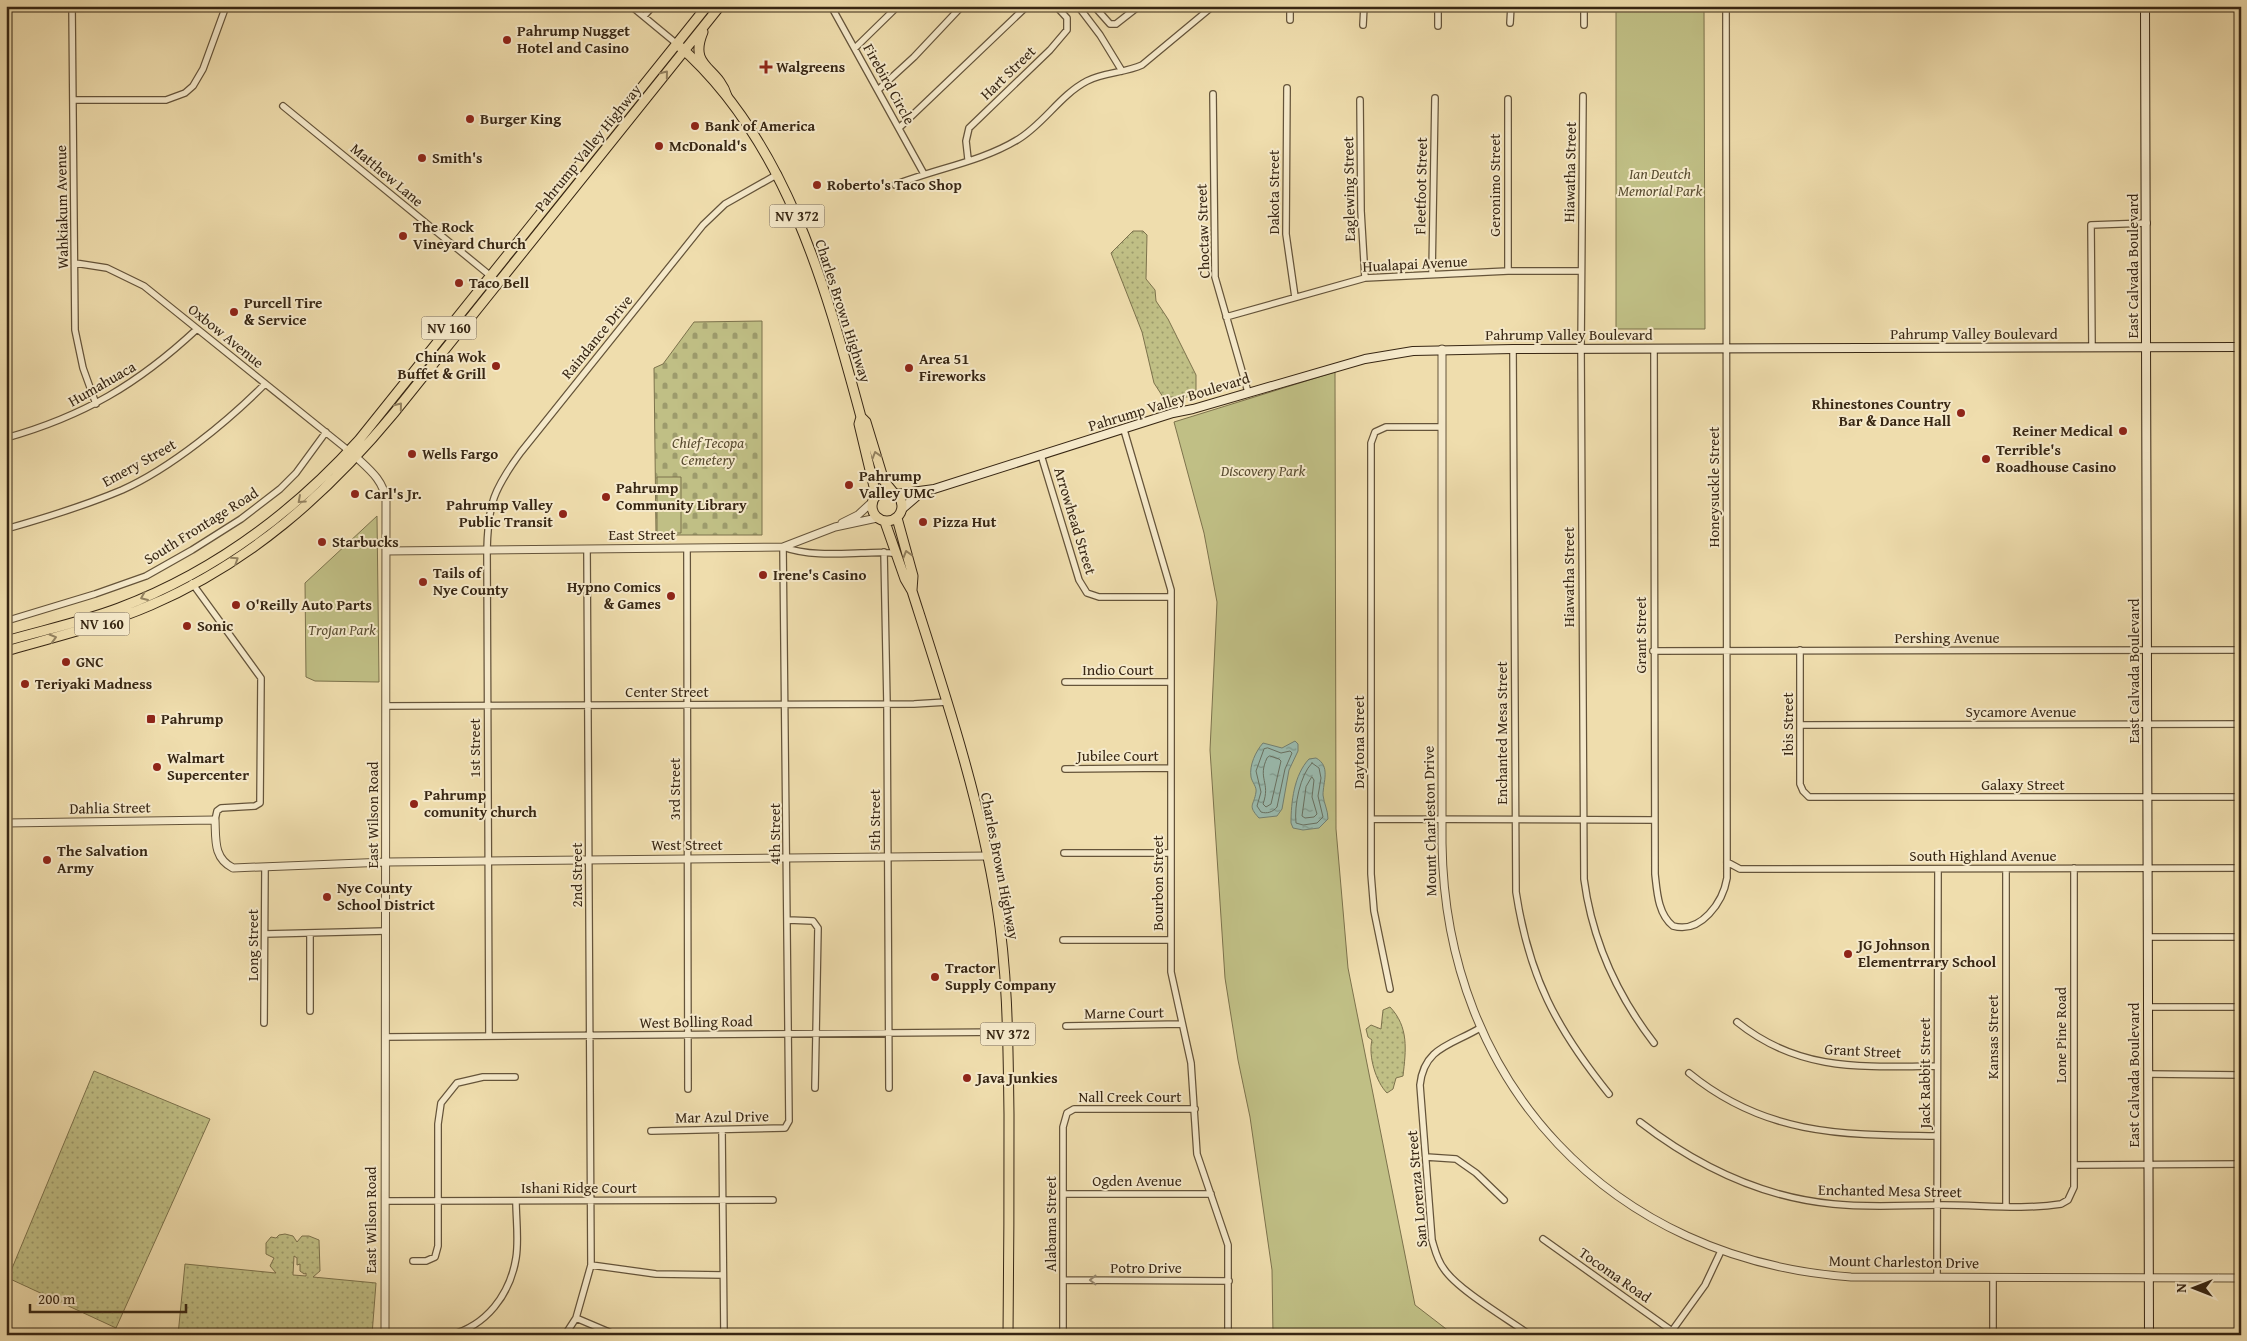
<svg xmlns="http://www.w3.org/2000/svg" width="2247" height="1341" font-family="'Gentium Book Plus',serif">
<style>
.grass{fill:url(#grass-dots);stroke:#7c724c;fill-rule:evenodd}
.cemetery{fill:url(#cemetery-stones);stroke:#7c724c}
.park{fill:#c0bf85;stroke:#7c724c}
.water{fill:url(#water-ripples);stroke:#727f71}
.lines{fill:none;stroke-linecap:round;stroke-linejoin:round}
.shore{stroke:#687061;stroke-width:1}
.minor-casing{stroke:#65543a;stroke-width:8}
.tertiary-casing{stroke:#65543a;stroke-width:9}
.secondary-casing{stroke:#372613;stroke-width:10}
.primary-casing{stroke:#372613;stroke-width:11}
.trunk-casing{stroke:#372613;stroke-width:11}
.minor{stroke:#f5e9ca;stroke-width:5.5}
.tertiary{stroke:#f5e9ca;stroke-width:7}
.secondary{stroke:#f5e9ca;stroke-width:8}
.primary{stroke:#efddad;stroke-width:9}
.trunk{stroke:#efddad;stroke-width:9}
.oneway{stroke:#938260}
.oneway2{stroke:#96886e}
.poi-dot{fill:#8f2418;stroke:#f5e9ca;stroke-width:2}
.labels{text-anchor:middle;stroke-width:4;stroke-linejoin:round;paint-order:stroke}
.shield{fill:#f5e9ca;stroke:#70604a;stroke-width:1}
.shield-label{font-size:14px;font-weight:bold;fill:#372613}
.poi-label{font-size:15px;font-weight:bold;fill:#372613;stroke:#f5e9ca;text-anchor:start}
.street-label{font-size:15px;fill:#372613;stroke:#f5e9ca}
.park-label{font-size:15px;font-style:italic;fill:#594c30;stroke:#f5e9ca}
</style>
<defs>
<pattern id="grass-dots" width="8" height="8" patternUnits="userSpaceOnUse" patternTransform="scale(1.25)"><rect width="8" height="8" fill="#c0bf85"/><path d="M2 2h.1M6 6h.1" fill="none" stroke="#9d9b6c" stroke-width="1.8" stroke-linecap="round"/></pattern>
<pattern id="cemetery-stones" width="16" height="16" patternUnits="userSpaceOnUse" patternTransform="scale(1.25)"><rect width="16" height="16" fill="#c0bf85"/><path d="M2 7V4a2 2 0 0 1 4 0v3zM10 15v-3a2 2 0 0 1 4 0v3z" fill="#9d9b6c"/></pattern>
<pattern id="water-ripples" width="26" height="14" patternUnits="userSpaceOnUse" patternTransform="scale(1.25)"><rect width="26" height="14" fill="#9abbaf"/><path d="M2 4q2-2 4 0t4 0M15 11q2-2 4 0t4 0" fill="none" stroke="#7e988d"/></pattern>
</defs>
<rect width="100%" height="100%" fill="#efddad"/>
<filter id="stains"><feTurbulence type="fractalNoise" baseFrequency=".004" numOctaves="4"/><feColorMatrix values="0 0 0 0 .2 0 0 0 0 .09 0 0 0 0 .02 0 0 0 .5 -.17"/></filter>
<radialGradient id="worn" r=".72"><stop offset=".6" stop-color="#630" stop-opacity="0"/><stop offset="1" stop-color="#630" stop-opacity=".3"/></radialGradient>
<path class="grass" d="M1133,231H1143L1147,235L1146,279L1155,290L1156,301L1168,319L1196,375V392L1188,397H1163L1154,383L1142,332L1111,253Z
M1390,1007C1409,1027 1406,1050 1403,1076L1396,1078L1393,1089L1387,1093C1376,1082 1368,1056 1372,1040L1368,1037L1366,1029L1371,1025L1381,1029L1383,1010Z
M94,1071L210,1119L116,1328L8,1278Z
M285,1234L293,1236L297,1242L302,1236H309L319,1240L320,1271L313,1277L376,1283L372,1335H178L185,1264L276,1273L270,1266L274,1258L266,1254V1243L271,1237L276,1238L279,1235ZM294,1256L297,1258V1265L300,1264V1271L304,1274L306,1273V1276L293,1275Z"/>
<path class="cemetery" d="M762,321V535H656L654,368L663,364L694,322Z"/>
<path class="park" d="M1616,6H1704L1705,329H1616Z
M1335,372L1336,829L1348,968L1415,1305L1454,1335H1273L1272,1270L1250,1117L1238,1060L1225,978L1210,750L1217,602L1204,533L1174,422Z
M657,477H681V533H657Z
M377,516L379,682L315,681L306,677L305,583Z"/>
<path class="water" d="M1295,741L1298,744V751L1289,770L1282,809L1277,816L1259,818C1247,805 1254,806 1256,792C1257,787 1252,782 1251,777C1249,765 1256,751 1263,743L1282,748Z
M1316,758C1331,766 1323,782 1323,795C1324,804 1328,810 1328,819L1319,828L1303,830L1293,828L1291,823C1291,802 1294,775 1309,759Z"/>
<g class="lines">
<path class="shore" d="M1268,748L1281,753L1290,751L1292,753L1285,769L1277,807C1273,812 1267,814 1261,812L1257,806L1261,792L1256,771L1264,749Z
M1270,756L1279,759L1281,761L1271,804L1266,807L1263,804C1271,782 1257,779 1267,758Z
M1312,763L1319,768L1321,778L1318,796L1323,817L1317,823L1303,825L1296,823C1294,806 1300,775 1312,763Z
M1312,777L1314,780L1312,797L1317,814L1314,817L1305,818L1302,816L1306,787Z"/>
<g class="minor-casing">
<path id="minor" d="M72,6L75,330L83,368L96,404
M631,6L677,44
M831,6L924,174
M1078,6L1100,35L1122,71
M1094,6L1110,24H1116L1139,6
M1290,6V20
M1584,6V25
M644,16L653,6
M1510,23L1511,6
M1363,25L1364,6
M1438,26V6
M855,48L898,6
M1287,88L1286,234L1295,297
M878,90L914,57L962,6
M1213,94L1215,277L1248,392
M1583,96L1581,349L1584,879C1592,939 1617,995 1654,1043
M1508,99V271
M73,100H166L185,93L193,86L203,69L226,6
M1360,100L1361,211L1365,278
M283,106L498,282
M899,128L1027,6
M968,159L966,141L969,128L1050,50L1067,30V18L1056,6
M895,185C934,169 981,162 1017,140C1043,125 1060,95 1087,81C1104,72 1125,73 1142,65L1213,6
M75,263L107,268L144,286L349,451
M1432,274L1435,98
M1226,317L1365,278L1508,271H1581
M1654,348L1655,874C1657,892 1658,914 1673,926C1701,934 1723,902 1727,878L1726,6
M2092,348L2091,225L2147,223
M1513,349L1516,892C1529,977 1556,1028 1609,1094
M1124,430L1171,590V972L1191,1063L1197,1154L1228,1245V1335
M6,438C84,416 138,384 197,329
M1041,455L1079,580L1087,593L1099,597H1171
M6,529C45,518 84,506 122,490C171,468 227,422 265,384
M687,548L688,1089
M884,552L887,704L889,1088
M192,583L261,678L260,803L255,806L221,808L217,811L215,820
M6,621L95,594L146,576L192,550L241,519L280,489L296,473L326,432
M1800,650V784L1803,791L1809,797H2241
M1653,651L2241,650
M1065,682H1171
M386,706L914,704L947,702
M1801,725L2241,724
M1065,769L1171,768
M1372,819L1654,820
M1064,853H1171
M1727,862L1740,869L2241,868
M788,920L813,921L818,928L815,1088
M310,933V1011
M265,934L386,931
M2149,937H2241
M1063,940H1170
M1390,989L1374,911L1371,874V443L1375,432L1386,427H1442
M2148,1007H2241
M1737,1022C1799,1072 1862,1067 1937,1066
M264,1023L265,867
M1066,1026L1182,1024
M1480,1028C1452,1045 1424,1047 1420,1085L1432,1240C1435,1250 1437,1260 1444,1269C1458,1290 1508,1319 1530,1335
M489,1036L487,550C488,503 494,489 521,452L703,225L725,204L778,174
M385,1037L1008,1032
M1689,1073C1766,1136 1844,1135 1937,1136
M2148,1074L2241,1075
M1640,1122C1697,1166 1760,1197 1833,1204C1869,1208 1907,1205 1943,1205C1982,1205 2023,1210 2061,1204L2068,1200L2074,1187V868
M722,1130L724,1335
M651,1131L785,1128L789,1121L783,547C808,556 836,554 861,553C873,553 885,551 897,554
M1426,1157L1456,1159L1476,1173L1504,1200
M2075,1165L2241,1164
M1063,1194H1211
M385,1201L773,1200
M2006,1206V869
M1543,1239L1672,1331
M413,1261H426L435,1257L438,1246V1124L441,1103L457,1083L483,1077H515
M591,1265L656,1274L723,1275
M1937,1277L1938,869
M1993,1277V1335
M1063,1280L1229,1281
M576,1318L616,1335
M450,1335C486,1326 510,1295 516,1258C519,1240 516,1219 516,1201
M565,1335L576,1318L591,1265L587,549
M1063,1335V1127L1067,1113L1074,1109H1195
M1669,1335L1705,1285L1721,1251"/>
</g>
<g class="tertiary-casing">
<path id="tertiary" d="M1442,349V843C1445,1084 1612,1260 1851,1277L2241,1278
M356,457C370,470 384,481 386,501L385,1335
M842,523L858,515L872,502
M386,551L783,547L835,527L877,518
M6,823L215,820C216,839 213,858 233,868L387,862L988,856"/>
</g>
<g class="secondary-casing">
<path id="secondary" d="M2145,6L2149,1335
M897,494L934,489L1173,413L1193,409L1365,359L1413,351L1513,349L2241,347
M902,509L916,497L918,493"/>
</g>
<g class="primary-casing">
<path id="primary" d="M677,44C785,137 825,284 861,417L866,422L884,481L893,492
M861,417L859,424L876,495
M872 506a15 15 0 1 1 30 0a15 15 0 1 1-30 0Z
M897,518L913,576L912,590
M885,522L905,579L912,591C945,694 980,799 997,906C1008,975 1008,1045 1009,1114C1009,1188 1009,1261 1008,1335"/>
</g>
<g class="trunk-casing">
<path id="trunk" d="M703,32C688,68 718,66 727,96
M6,641C44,630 82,622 119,608C214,572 291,515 359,440L707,6
M6,651C55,637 105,625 151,605C249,563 327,494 394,413L720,6"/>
</g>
<use href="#minor" class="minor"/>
<use href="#tertiary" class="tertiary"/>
<use href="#secondary" class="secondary"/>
<use href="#primary" class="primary"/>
<use href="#trunk" class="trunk"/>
</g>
<defs><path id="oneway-chevron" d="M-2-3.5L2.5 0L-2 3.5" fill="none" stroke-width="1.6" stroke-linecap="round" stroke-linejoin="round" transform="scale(1.25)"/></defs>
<g class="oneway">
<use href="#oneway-chevron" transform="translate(665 74) rotate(-51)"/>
<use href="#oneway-chevron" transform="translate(399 406) rotate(-51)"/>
<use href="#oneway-chevron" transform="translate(876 455) rotate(-107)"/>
<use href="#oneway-chevron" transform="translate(301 500) rotate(138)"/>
<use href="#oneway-chevron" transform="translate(907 554) rotate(-106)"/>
<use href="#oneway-chevron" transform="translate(235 560) rotate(-33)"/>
<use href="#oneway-chevron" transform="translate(144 597) rotate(157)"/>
<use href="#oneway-chevron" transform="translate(53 638) rotate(-16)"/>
</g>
<use class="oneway2" href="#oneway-chevron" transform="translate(1093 1280) rotate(-180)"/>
<g class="poi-dot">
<circle cx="507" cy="40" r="5"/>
<path d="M763.5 59.5h5v5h5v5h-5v5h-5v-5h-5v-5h5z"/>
<circle cx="470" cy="119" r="5"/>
<circle cx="695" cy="126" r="5"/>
<circle cx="659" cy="146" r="5"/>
<circle cx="422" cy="158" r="5"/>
<circle cx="817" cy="185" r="5"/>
<circle cx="403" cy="236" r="5"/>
<circle cx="459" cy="283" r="5"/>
<circle cx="234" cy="312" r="5"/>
<circle cx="496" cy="366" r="5"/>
<circle cx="909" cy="368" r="5"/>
<circle cx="1961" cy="413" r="5"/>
<circle cx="2123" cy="431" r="5"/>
<circle cx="412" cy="454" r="5"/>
<circle cx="1986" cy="459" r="5"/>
<circle cx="849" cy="485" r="5"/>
<circle cx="355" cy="494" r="5"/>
<circle cx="606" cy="497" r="5"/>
<circle cx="563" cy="514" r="5"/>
<circle cx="923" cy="522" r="5"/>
<circle cx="322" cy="542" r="5"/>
<circle cx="763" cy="575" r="5"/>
<circle cx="423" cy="582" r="5"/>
<circle cx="671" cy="596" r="5"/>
<circle cx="236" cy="605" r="5"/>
<circle cx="187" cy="626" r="5"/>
<circle cx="66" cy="662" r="5"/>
<circle cx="25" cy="684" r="5"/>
<rect x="146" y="714" width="10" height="10" rx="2.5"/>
<circle cx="157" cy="767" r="5"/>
<circle cx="414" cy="804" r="5"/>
<circle cx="47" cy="860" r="5"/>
<circle cx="327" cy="897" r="5"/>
<circle cx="1848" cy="954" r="5"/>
<circle cx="935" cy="977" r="5"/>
<circle cx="967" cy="1078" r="5"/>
</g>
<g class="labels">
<g class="shield">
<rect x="769.5" y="204.5" width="55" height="23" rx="4"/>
<rect x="421.5" y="316.5" width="55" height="23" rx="4"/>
<rect x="74.5" y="612.5" width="55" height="23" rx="4"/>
<rect x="980.5" y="1022.5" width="55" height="23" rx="4"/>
</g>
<g class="shield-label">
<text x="797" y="221">NV 372</text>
<text x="449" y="333">NV 160</text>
<text x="102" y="629">NV 160</text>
<text x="1008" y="1039">NV 372</text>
</g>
<g class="poi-label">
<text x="517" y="36">Pahrump Nugget<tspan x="517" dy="17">Hotel and Casino</tspan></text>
<text x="776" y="72">Walgreens</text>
<text x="480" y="124">Burger King</text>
<text x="705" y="131">Bank of America</text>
<text x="669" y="151">McDonald's</text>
<text x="432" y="163">Smith's</text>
<text x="827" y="190">Roberto's Taco Shop</text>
<text x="413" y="232">The Rock<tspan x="413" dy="17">Vineyard Church</tspan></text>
<text x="469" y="288">Taco Bell</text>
<text x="244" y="308">Purcell Tire<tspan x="244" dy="17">&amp; Service</tspan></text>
<text x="486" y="362" text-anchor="end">China Wok<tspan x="486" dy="17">Buffet &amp; Grill</tspan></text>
<text x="919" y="364">Area 51<tspan x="919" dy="17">Fireworks</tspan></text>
<text x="1951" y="409" text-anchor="end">Rhinestones Country<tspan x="1951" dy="17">Bar &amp; Dance Hall</tspan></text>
<text x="2113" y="436" text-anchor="end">Reiner Medical</text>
<text x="1996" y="455">Terrible's<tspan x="1996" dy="17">Roadhouse Casino</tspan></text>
<text x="422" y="459">Wells Fargo</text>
<text x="859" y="481">Pahrump<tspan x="859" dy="17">Valley UMC</tspan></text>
<text x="616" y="493">Pahrump<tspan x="616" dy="17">Community Library</tspan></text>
<text x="365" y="499">Carl's Jr.</text>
<text x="553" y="510" text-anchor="end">Pahrump Valley<tspan x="553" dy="17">Public Transit</tspan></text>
<text x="933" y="527">Pizza Hut</text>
<text x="332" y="547">Starbucks</text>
<text x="433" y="578">Tails of<tspan x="433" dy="17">Nye County</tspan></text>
<text x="773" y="580">Irene's Casino</text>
<text x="661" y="592" text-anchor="end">Hypno Comics<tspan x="661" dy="17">&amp; Games</tspan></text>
<text x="246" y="610">O'Reilly Auto Parts</text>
<text x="197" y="631">Sonic</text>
<text x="76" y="667">GNC</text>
<text x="35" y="689">Teriyaki Madness</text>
<text x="161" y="724">Pahrump</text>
<text x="167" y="763">Walmart<tspan x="167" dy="17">Supercenter</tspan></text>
<text x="424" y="800">Pahrump<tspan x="424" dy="17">comunity church</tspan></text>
<text x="57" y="856">The Salvation<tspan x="57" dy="17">Army</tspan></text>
<text x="337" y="893">Nye County<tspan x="337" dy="17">School District</tspan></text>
<text x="1858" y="950">JG Johnson<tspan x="1858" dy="17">Elementrrary School</tspan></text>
<text x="945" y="973">Tractor<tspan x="945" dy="17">Supply Company</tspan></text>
<text x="977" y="1083">Java Junkies</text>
</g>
<g class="street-label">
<text transform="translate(1008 73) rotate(-44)" y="5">Hart Street</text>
<text transform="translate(889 84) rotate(61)" y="5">Firebird Circle</text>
<text transform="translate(588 148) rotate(-51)" y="5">Pahrump Valley Highway</text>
<text transform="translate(1570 172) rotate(-89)" y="5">Hiawatha Street</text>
<text transform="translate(387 175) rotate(40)" y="5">Matthew Lane</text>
<text transform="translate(1495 185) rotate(-90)" y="5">Geronimo Street</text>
<text transform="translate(1421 186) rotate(-89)" y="5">Fleetfoot Street</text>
<text transform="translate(1349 189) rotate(-91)" y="5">Eaglewing Street</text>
<text transform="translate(1274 192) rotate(-90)" y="5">Dakota Street</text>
<text transform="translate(62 207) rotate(-91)" y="5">Wahkiakum Avenue</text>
<text transform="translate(1203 231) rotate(-92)" y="5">Choctaw Street</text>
<text transform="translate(1415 264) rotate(-3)" y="5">Hualapai Avenue</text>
<text transform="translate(2133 266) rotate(-90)" y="5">East Calvada Boulevard</text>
<text transform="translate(843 311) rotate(72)" y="5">Charles Brown Highway</text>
<text x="1974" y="339">Pahrump Valley Boulevard</text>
<text x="1569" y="340">Pahrump Valley Boulevard</text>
<text transform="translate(226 336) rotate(39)" y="5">Oxbow Avenue</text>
<text transform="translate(597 337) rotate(-51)" y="5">Raindance Drive</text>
<text transform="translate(102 384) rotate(-30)" y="5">Humahuaca</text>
<text transform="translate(1169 402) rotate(-17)" y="5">Pahrump Valley Boulevard</text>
<text transform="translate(139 463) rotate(-29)" y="5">Emery Street</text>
<text transform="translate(1714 487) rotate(-90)" y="5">Honeysuckle Street</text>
<text transform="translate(1075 521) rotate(73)" y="5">Arrowhead Street</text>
<text transform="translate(201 526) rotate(-32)" y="5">South Frontage Road</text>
<text x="642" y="540">East Street</text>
<text transform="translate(1569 577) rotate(-90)" y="5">Hiawatha Street</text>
<text transform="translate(1641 635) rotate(-90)" y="5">Grant Street</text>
<text x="1947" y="643">Pershing Avenue</text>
<text x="1118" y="675">Indio Court</text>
<text transform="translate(2134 671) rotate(-90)" y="5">East Calvada Boulevard</text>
<text x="667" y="697">Center Street</text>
<text x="2021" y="717">Sycamore Avenue</text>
<text transform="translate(1788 724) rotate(-90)" y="5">Ibis Street</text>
<text transform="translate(1502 733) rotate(-90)" y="5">Enchanted Mesa Street</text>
<text transform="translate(1359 742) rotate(-90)" y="5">Daytona Street</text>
<text transform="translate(475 748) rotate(-90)" y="5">1st Street</text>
<text x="1118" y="761">Jubilee Court</text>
<text x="2023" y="790">Galaxy Street</text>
<text transform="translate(675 789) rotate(-90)" y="5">3rd Street</text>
<text transform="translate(110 808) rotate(-1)" y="5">Dahlia Street</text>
<text transform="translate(373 815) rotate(-90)" y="5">East Wilson Road</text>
<text transform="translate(875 820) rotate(-90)" y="5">5th Street</text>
<text transform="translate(1430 821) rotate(-91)" y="5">Mount Charleston Drive</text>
<text transform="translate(775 834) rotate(-90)" y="5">4th Street</text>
<text x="687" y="850">West Street</text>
<text x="1983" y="861">South Highland Avenue</text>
<text transform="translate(1000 866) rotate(79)" y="5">Charles Brown Highway</text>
<text transform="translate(577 875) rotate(-90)" y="5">2nd Street</text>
<text transform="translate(1158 883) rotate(-90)" y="5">Bourbon Street</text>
<text transform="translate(253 945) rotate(-90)" y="5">Long Street</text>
<text transform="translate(1124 1013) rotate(-1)" y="5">Marne Court</text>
<text transform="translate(696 1022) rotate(-1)" y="5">West Bolling Road</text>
<text transform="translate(2061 1035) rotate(-90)" y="5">Lone Pine Road</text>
<text transform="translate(1993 1037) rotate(-90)" y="5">Kansas Street</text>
<text transform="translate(1863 1051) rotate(3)" y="5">Grant Street</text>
<text transform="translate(1925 1073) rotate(-90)" y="5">Jack Rabbit Street</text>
<text transform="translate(2134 1075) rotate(-90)" y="5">East Calvada Boulevard</text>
<text x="1130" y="1102">Nall Creek Court</text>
<text transform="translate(722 1117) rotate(-1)" y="5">Mar Azul Drive</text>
<text x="1137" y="1186">Ogden Avenue</text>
<text x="579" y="1193">Ishani Ridge Court</text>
<text transform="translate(1417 1189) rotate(-95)" y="5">San Lorenza Street</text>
<text transform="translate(1890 1191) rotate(1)" y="5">Enchanted Mesa Street</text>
<text transform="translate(371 1220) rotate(-90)" y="5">East Wilson Road</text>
<text transform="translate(1051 1224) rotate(-90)" y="5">Alabama Street</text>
<text transform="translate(1904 1262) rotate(1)" y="5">Mount Charleston Drive</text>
<text x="1146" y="1273">Potro Drive</text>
<text transform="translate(1615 1275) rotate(35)" y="5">Tocoma Road</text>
</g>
<g class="park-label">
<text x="1660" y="179">Ian Deutch<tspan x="1660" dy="17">Memorial Park</tspan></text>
<text x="708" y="448">Chief Tecopa<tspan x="708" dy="17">Cemetery</tspan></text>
<text x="1263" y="476">Discovery Park</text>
<text x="342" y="635">Trojan Park</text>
</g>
</g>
<rect width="2247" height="1341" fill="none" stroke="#efddad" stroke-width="25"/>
<rect x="8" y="8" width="2232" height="1326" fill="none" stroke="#372613" stroke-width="2.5"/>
<rect x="12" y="12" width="2222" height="1316" fill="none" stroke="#372613"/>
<g transform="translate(2194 1288) rotate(270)" stroke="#f5e9ca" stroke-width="4" paint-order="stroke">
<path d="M0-4L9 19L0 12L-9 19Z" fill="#372613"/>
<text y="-8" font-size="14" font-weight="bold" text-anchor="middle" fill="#372613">N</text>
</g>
<path d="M30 1304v8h156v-8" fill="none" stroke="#372613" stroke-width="2.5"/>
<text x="38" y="1304" font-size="15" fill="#372613" stroke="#f5e9ca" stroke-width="4" paint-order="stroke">200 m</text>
<rect width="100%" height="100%" filter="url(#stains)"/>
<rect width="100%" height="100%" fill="url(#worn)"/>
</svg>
